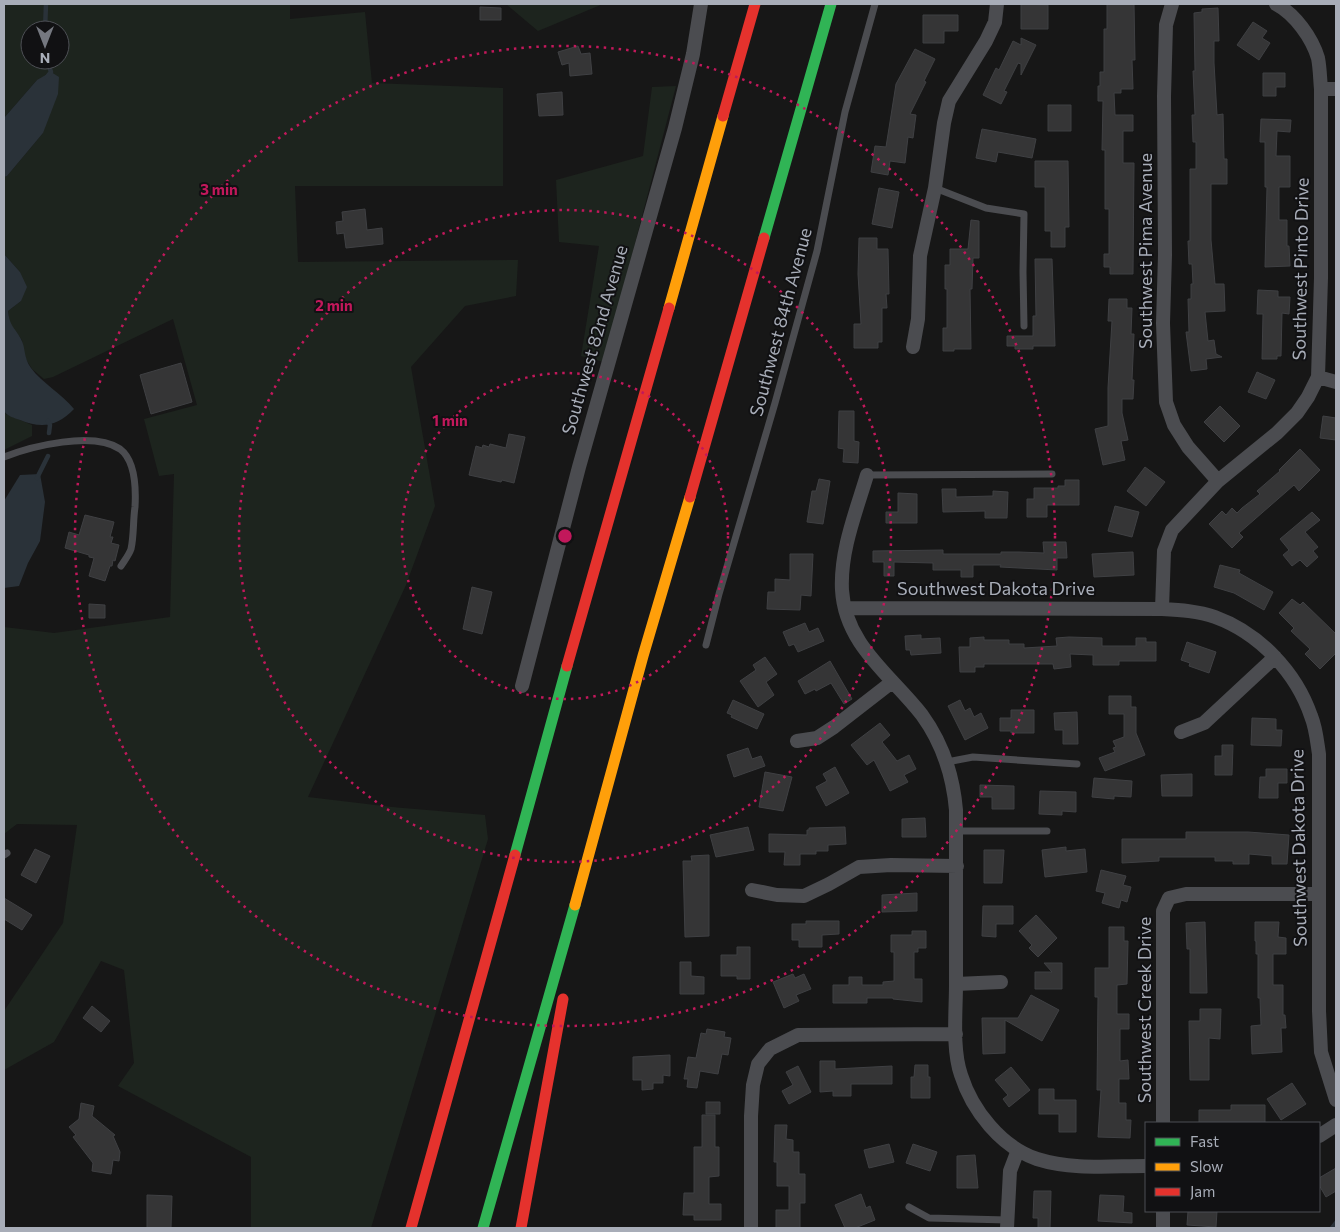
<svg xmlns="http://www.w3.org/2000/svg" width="1340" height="1232" font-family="Commissioner,sans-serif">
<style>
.green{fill:#1d241e;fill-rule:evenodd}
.water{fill:#2a3239}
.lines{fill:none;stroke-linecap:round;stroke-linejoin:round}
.stream{stroke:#2a3239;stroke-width:4.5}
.building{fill:#353536;stroke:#3f4043}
.lane{stroke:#4b4c50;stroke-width:7}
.street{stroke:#4b4c50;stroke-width:14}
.fast{stroke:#30b455;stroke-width:11}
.slow{stroke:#ff9f0a;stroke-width:11}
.jam{stroke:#e5322d;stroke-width:11}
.ring{fill:none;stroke:#c2185b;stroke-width:2.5;stroke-dasharray:2.5 5}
.labels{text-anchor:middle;stroke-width:4;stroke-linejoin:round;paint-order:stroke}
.street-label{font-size:18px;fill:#a8adb8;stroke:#111113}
.centre{fill:#c2185b;stroke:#111113;stroke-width:2.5}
.ring-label{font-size:15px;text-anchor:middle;font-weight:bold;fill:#c2185b;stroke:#111113;stroke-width:4;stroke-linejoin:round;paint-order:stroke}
</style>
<rect width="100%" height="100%" fill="#171717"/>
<path class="green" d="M4,4H290V19L365,12L372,83L503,88V186H295L298,262L518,260L516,296L465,306L411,367L435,506L406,585L308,797L392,807L485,815L488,839L371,1228H251V1157L118,1086L134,1063L124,970L101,961L54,1042L4,1070V1011L63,923L77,825L17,824L4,834V627L54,633L170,617L174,474L159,476L144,419L197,405L173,319L53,377L44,379L32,369L24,356L22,340L10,325L8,311L21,301L20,272L4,254V177L7,176L43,133L37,80L4,118ZM30,30H60V60H30Z
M506,4H603L538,31Z
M676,86L604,362L581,356L599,246L559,242L556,180L643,156L652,87Z
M4,411L6,414L32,425V436L4,450Z"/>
<path class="water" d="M51,72L59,77L58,94L43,133L7,176L4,177V118L37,80Z
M4,254L20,272L27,287L21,301L8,311C10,327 14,326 21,339C26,348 23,357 31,368C42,383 61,393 74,409C58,426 42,429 20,420C14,418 7,416 4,411Z
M40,474L45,502L40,541L28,563L19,586L4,588V501L20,475Z"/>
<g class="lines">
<path class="stream" d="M45,30L46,4
M47,60L51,72L47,77
M48,421L50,425L49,433
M37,478L48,456
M1332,1228L1336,1223"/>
</g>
<path class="building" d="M1021,4L1048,5V29H1021Z
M1107,4H1134L1135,60H1132L1133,89H1121V93H1114L1115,115H1133V131H1123V163H1134L1133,274H1110V267H1104V254H1109V209H1105V150H1102L1103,101H1098V86H1100V72H1104V29H1107Z
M480,7L501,8V20H480Z
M1218,8L1219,41H1214V63L1217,115L1223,114L1224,159H1227V184H1211V240L1215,284H1224L1225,311L1205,312L1208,341L1214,340L1216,354L1222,357L1206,359L1207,369L1191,371L1186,332H1189L1188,299H1191V284H1193L1192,264H1189L1188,241H1190V169H1196V142H1193L1192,115H1195L1193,71H1195L1194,13L1202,12V9Z
M923,15H958V31H944V43H923Z
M1253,22L1267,31L1262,38L1270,43L1259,60L1237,45Z
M1021,38L1036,45L1021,75V64L1018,63L1004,91L1007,92L1001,104L983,95L996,68L999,70L1013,41L1021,45Z
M578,46L581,54L590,53L592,74L570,76L569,63L562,65L558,52Z
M915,49L935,59L924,81L926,82L910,114L916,115L913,138L908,137L905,163L890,161L888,175L871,172L875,146L886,147L896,84Z
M1263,73H1285V87H1276V96H1263Z
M562,92L563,115L539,116L537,94Z
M1048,105H1071V131H1048Z
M1261,119L1291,120L1290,132L1277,131L1276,156H1290V187H1279V220H1287V246H1289L1290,266L1265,267L1267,187H1265V142H1260Z
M982,129L1036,139L1032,158L998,152L996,162L976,158Z
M1035,161H1068L1069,227H1065V247H1051V231H1045V187H1035Z
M879,188L899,192L892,228L872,224Z
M365,209L367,230L382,228L383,244L346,248L344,233L337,234L336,222L343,221L342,212Z
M971,220L979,221V258H973L972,289H970L971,349H954V351H943V328H947V289H945V265H950V249H968Z
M859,238H877V249H888L889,294H886L887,308H882V342H878V348H854V324H861L858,274Z
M1035,259H1052L1055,346H1033V349H1015V346H1007V336H1033V316H1036Z
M1258,290L1278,291V297H1290L1289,314L1282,313L1281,356H1277V359H1262L1263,314H1257Z
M1109,299H1127V308H1132L1131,334H1134L1132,380H1134L1133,399H1122V413L1128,440L1121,441L1125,460L1103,465L1095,429L1108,426V388L1112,321H1108Z
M181,363L192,402L151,414L140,375Z
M1257,372L1275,380L1266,399L1248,392Z
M1220,406L1240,426L1224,442L1204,422Z
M839,411H854V441L859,442L858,463L843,462L844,449L838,448Z
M1323,416L1336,418V440L1320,438Z
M509,434L525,437L514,483L502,480L501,482L469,475L476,446L482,448L483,445L489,447L490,444L506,448Z
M1300,449L1320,470L1299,491L1294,485L1239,533L1243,537L1232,548L1209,524L1222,511L1226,515L1232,508L1237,513L1242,508L1260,494L1257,491L1280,471L1279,470Z
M1145,467L1165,482L1146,506L1127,491Z
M819,479L830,481L823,524L807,522L812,491H816Z
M1065,480H1079V505H1047V517H1027V499H1034V488H1058V486H1065Z
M942,489H956V497L993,496V491L1008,492L1007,518H985V511L943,512Z
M898,493L917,494V523H886V512H898Z
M1115,506L1139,512L1132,537L1108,531Z
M1312,512L1320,520L1305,532L1318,547L1313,551L1318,557L1307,567L1300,560L1292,566L1283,555L1289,550L1280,539Z
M85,515L114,522L110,537H113L111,543L119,545L115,561L113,560L112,566H110L105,581L89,576L94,558L89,557V555L65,548L69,532L79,535Z
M1043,542H1066L1067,558H1057V570L1000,567L1001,565H973V577H961V570H933V563L894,562V576H884V562H873V551L943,550V554H1001V552H1019L1044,553Z
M1133,552L1134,575L1094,577L1092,554Z
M790,554H813L811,596L801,595L800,610L767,609L768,592H775V579L790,580Z
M1220,565L1240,570L1239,573L1273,592L1264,610L1234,593L1214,587Z
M472,587L492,592L482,634L463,629Z
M1292,599L1300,605L1303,602L1336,634V653L1320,669L1305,654L1310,649L1291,631L1294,628L1279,613Z
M89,604L105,605V618H89Z
M805,623L809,632L818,628L824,641L798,652L794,644L789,646L783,632Z
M921,635V639L940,638L941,653L911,655L910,650H906L905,636Z
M984,637V640H1009V644H1024V648L1057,646L1056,638L1069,637L1102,638V646H1136V638H1146V642H1156V661H1119V665H1093V655L1070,654L1071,667L1054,669L1053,664H984V667H975V672H960L959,647H970V638Z
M1187,642L1216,652L1209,673L1189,666L1190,663L1181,660Z
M765,657L777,674L766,682L774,695L758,707L740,681L756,670L753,665Z
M830,661L852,699L844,704L831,683L816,691L815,689L805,694L798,681Z
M1109,696H1131V707H1136V733L1145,755L1105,771L1099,758L1115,752L1113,748L1116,747L1113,741L1124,737V714H1109Z
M733,700L764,714L757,729L731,717L732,715L727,713Z
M960,700L965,711L970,708L974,717L981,713L988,728L965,740L948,706Z
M1011,710H1034V733H1011V731H1000V718H1011Z
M1077,712L1078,744H1063V730H1055L1054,713Z
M1252,718L1276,719V730H1282L1281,746L1251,745Z
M880,723L890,735L882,742L897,761L909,755L916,769L904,775L908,782L890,791L874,760L867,765L851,745Z
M1222,745H1233L1232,775H1215V756H1222Z
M748,748L752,759L761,756L765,766L734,777L727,755Z
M835,767L849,793L826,806L816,787L827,781L823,774Z
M1266,769H1287V783H1278V798H1259L1260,777H1266Z
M765,772L792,777L783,811L759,807Z
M1192,774V796H1162L1161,775Z
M1094,778L1132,781L1131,797L1114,796V799L1092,797Z
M980,785L1014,786V809H992V797H980Z
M1040,791L1076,792V812L1062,811V815L1039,814Z
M925,818L926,837H902V819Z
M748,827L754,850L716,857L710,835Z
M845,827L846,844L828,845V851H816V854H800V865H784L785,852H769V834L807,835V830H809V828Z
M1186,832H1248L1289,835L1287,864H1272V856L1249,854V864H1233V861H1215V857H1159V861L1122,863V839H1186Z
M1066,847V851L1085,849L1087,872L1045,877L1042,850Z
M35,849L50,856L36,883L21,875Z
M984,850H1004L1002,883H984Z
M709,855V936L685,937L683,861H692L691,856Z
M1101,870L1126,876L1123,885L1131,887L1127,902L1121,900L1119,908L1102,903L1105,893L1096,891Z
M917,893V911L882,912V895Z
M4,898L32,915L22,930L4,919Z
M983,906H1013V924H996V937L982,936Z
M1036,915L1057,938L1038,957L1029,948L1032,945L1019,931Z
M806,921H839V934L822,935V947H799V940H792V924H806Z
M1205,922L1207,993H1190V949H1187L1186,923Z
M1255,922H1279L1278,937L1286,938V954H1273V985H1283V1015H1285L1286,1028H1281L1282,1052L1252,1054L1251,1026L1261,1025L1260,998H1258V954H1256V941H1255Z
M1109,927H1124V941H1128L1127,984L1117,985V1014H1129V1029H1120V1061L1128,1060L1129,1079H1119V1103H1126V1120H1131L1130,1138L1098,1137L1101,1090H1097L1098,997H1095V968H1109Z
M912,931H926V948H918V952H914V979H922V1002L893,999V998H867V1003H833V985H849V977H862V985H883V982L894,981V952H891V935H912Z
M737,947H750V979H737V976H721V955H737Z
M680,962H691V976L704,977V994H680Z
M1044,963H1062V989H1035V972H1052Z
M793,974L795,978L804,974L811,989L796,995L799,1001L784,1008L773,982Z
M1031,995L1059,1010L1042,1041L1005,1020V1053L983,1054L982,1018H1018Z
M92,1006L110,1021L101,1032L83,1018Z
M1200,1009H1221L1220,1039L1209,1038V1080H1190L1189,1021H1200Z
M707,1029L725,1032L724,1037L731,1038L728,1055L722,1054L718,1074L700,1071L697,1088L687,1087L688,1079H684L688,1057L696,1058L701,1033L706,1034Z
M670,1055V1076L663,1075V1083H653V1089L642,1090V1080H633V1057Z
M820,1061H835V1069L892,1066V1084H851V1096H833V1091L820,1092Z
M915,1065H928V1077H930V1098H911V1077H914Z
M798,1066L811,1092L789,1104L782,1091L793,1085L786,1072Z
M1011,1067L1030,1090L1009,1107L1003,1099L1008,1095L995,1080Z
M1292,1083L1306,1104L1281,1120L1267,1099Z
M1039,1089H1054V1100H1076V1132H1059V1114H1039Z
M706,1102H720V1114H706Z
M81,1103L94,1106L92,1116L115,1135L113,1136L120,1152L119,1161L113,1160L111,1174L92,1171L93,1163L73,1137L76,1135L69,1127L79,1119Z
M1231,1105H1265V1123H1199V1110H1231Z
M702,1115H715V1147H719V1176L709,1177V1204H721V1220H694V1215H683L684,1193H694V1147H702Z
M775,1125H787L786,1139L793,1140V1152H799V1174H805V1203H800V1228H776V1210H789V1186H777V1162H774Z
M889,1144L894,1162L869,1168L864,1150Z
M913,1144L937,1152L930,1171L906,1163Z
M975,1155L978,1188H957V1156Z
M1336,1168V1191L1326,1197L1319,1185V1178Z
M1034,1191H1051L1050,1228H1038V1218H1033Z
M861,1194L866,1208L870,1206L875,1220L855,1228H845L835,1205Z
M147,1195L172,1196L171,1228H147Z
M1100,1195L1124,1196L1123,1212L1132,1213V1223L1098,1221Z
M1188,1211H1217L1216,1227L1187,1225Z"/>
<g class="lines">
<path class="lane" d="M935,188L986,208L1024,214L1023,272L1024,326
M4,457C32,446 93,431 120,449C136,461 136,489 135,507C133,520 134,536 131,549C129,555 124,561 121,566
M867,475L1052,474
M706,645L719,594L775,403L817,251L845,112L875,4
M947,762L973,757L1077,764
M956,831H1047
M4,855L7,853
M909,1207L929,1218L1007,1220"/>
<path class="street" d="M1172,4L1166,25L1164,96L1165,255L1163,323L1166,402L1174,425L1188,447L1218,481
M1321,89H1336
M913,347L918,319L920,256L935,188L944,123L949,101L986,41L995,22L997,4
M1318,377L1336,382
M867,475C856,512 840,551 842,590C845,645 891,675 922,715C943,744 953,775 956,810C956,868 956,926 956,984C956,1012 952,1049 961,1075C972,1110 1001,1147 1037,1159C1072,1170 1110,1166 1146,1166
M845,608L1162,609C1180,610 1198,611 1215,617C1259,633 1296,672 1311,716C1316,728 1317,741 1319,754V1011L1321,1052L1336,1100
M1162,609L1164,551L1172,530L1218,481L1277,433L1297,413L1308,397L1318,377L1321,278V89C1320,79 1320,68 1318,58C1312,38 1295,14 1276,4
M522,686L579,467L675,128L693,54L701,4
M1181,732L1204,723L1275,657
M797,741L817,738L834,727L892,682
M752,890L777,895L804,896L829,884L859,867L891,865L957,866
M956,984L1001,982
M1163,1123V911L1169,898L1186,894H1319
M1319,1136L1336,1125
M1163,1211V1228
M751,1228V1116L753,1085L758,1064L770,1049L798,1035L956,1034
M1007,1228L1010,1171L1018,1150"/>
<path class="fast" d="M764,238L831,4
M515,855L567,666
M483,1228L575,905"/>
<path class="slow" d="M669,308L723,116
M575,905L643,656L690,497"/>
<path class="jam" d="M723,116L755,4
M690,497L764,238
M567,666L669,308
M411,1228L515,855
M521,1228L563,999"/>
</g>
<g class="ring">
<circle cx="565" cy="536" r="163"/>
<circle cx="565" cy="536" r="326"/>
<circle cx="565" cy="536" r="490"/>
</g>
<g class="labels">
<g class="street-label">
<text transform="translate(1146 251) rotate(-90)" y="6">Southwest Pima Avenue</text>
<text transform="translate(1301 269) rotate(-89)" y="6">Southwest Pinto Drive</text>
<text transform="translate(781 322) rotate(-75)" y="6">Southwest 84th Avenue</text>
<text transform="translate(595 340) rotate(-74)" y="6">Southwest 82nd Avenue</text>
<text x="996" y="595">Southwest Dakota Drive</text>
<text transform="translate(1299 848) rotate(-91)" y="6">Southwest Dakota Drive</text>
<text transform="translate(1145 1010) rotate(-90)" y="6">Southwest Creek Drive</text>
</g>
</g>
<circle cx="565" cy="536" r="8" class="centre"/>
<g class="ring-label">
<text x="219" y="195">3 min</text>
<text x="334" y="311">2 min</text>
<text x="450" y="426">1 min</text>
</g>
<rect width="1340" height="1232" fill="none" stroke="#a8adb8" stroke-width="10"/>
<rect x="1145" y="1122" width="175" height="90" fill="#111113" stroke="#4d4f55"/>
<rect x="1155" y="1138" width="25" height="8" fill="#30b455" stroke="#4d4f55"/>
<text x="1190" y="1147" font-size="15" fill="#a8adb8">Fast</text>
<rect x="1155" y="1163" width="25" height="8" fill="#ff9f0a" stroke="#4d4f55"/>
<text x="1190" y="1172" font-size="15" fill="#a8adb8">Slow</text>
<rect x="1155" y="1188" width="25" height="8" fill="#e5322d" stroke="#4d4f55"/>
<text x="1190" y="1197" font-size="15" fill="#a8adb8">Jam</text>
<g transform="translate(45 45) rotate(180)"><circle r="24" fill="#111113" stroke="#4d4f55"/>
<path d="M0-4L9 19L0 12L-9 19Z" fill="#757880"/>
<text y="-8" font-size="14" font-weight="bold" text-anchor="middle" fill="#a8adb8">N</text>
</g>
</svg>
